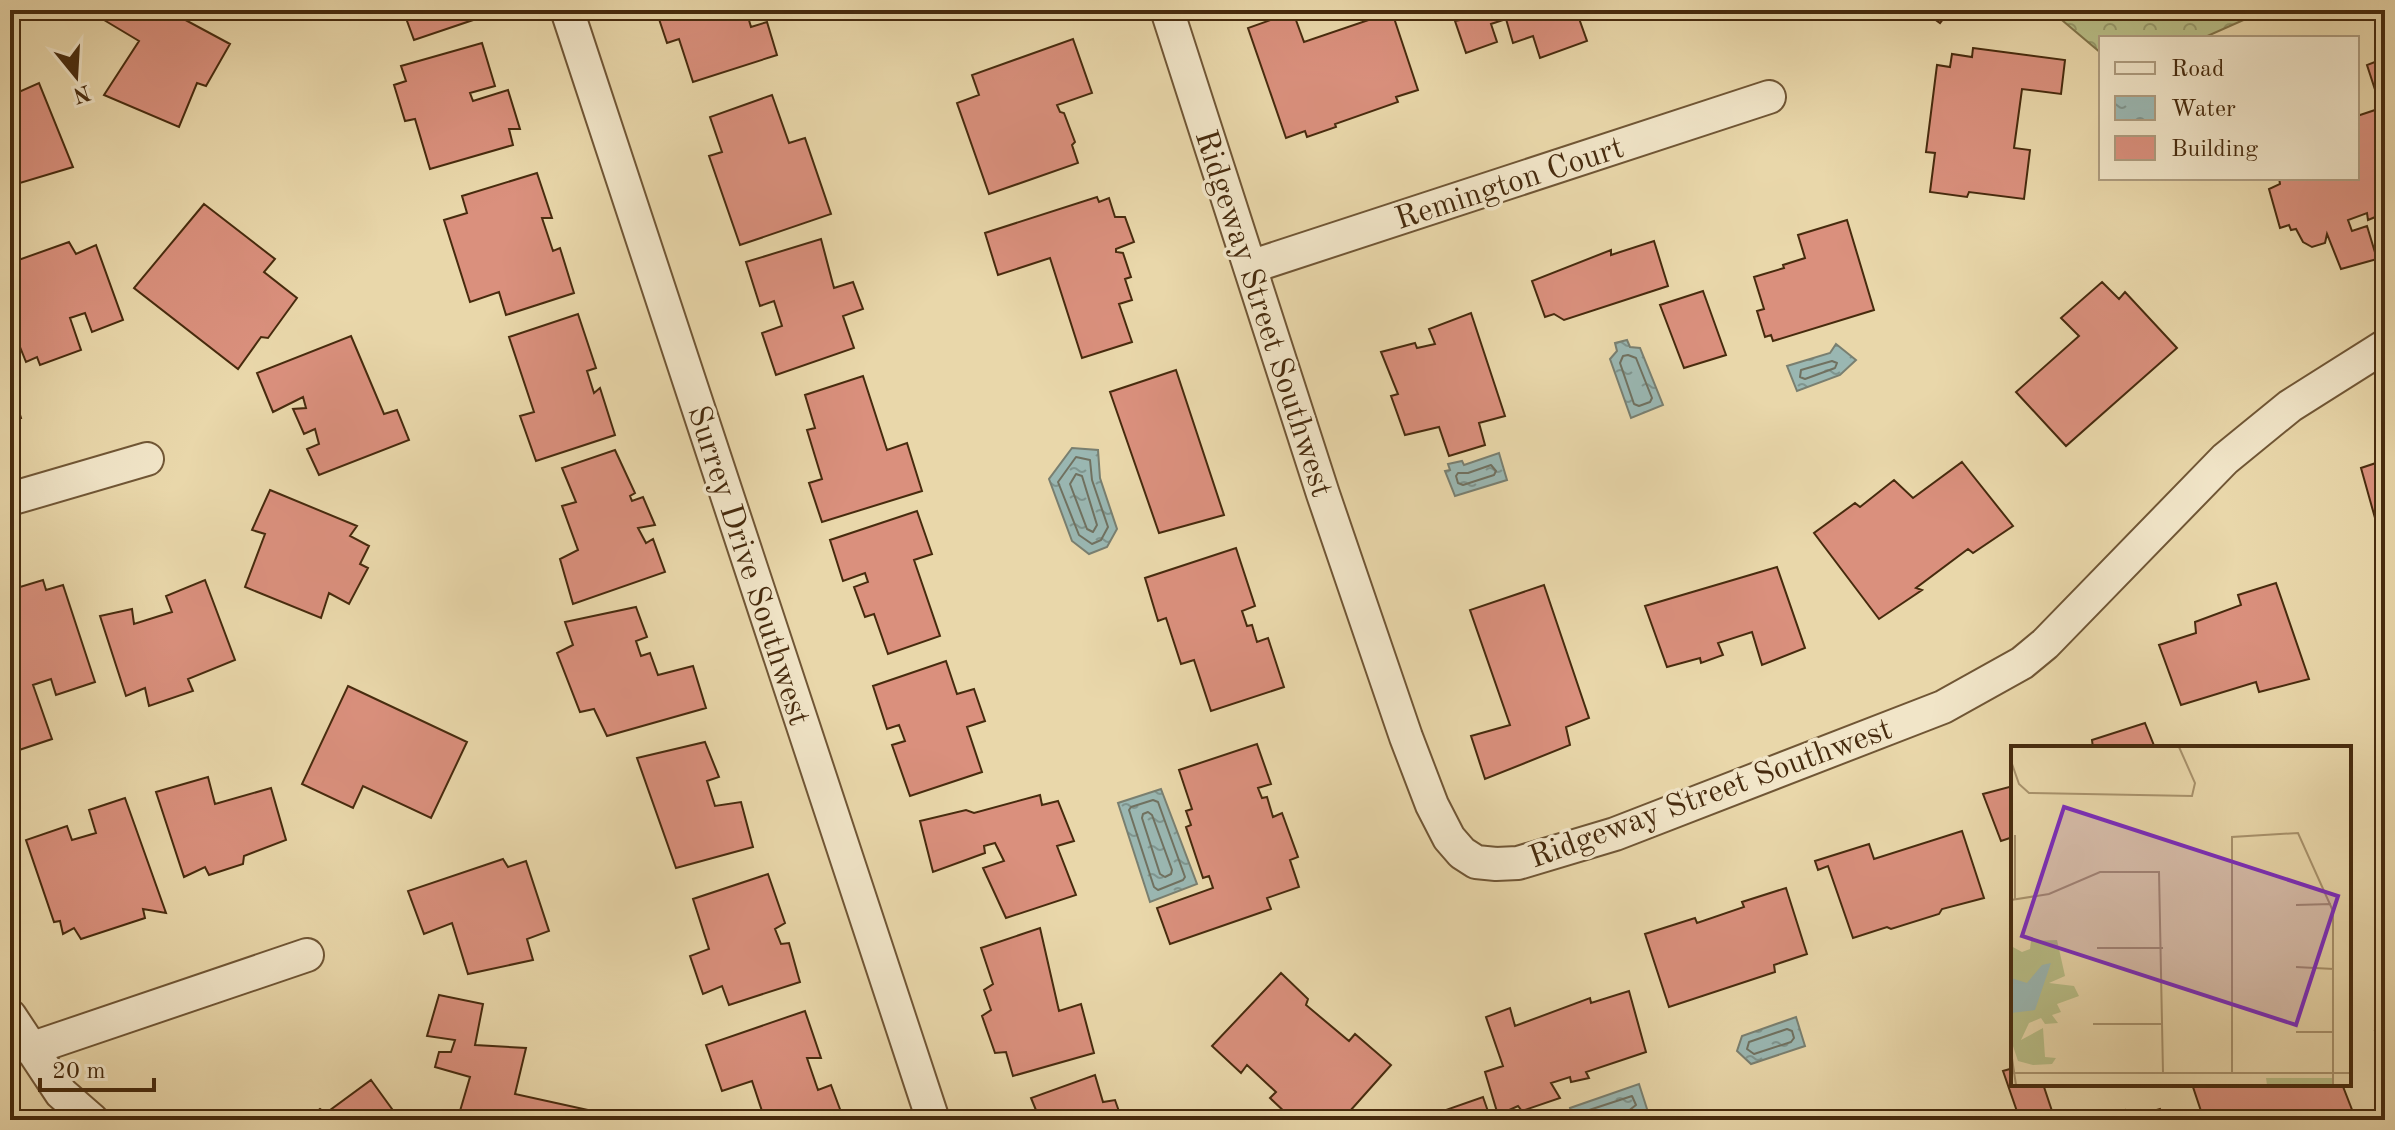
<svg xmlns="http://www.w3.org/2000/svg" width="2395" height="1130" font-family="'Old Standard TT',serif">
<style>
.forest{fill:url(#forest-crowns);stroke:#80744a;stroke-width:2}
.water{fill:url(#water-ripples);stroke:#797f70;stroke-width:2}
.lines{fill:none;stroke-linecap:round;stroke-linejoin:round}
.shore{stroke:#707160;stroke-width:2}
.building{fill:#da907d;stroke:#472b0e;stroke-width:2}
.minor-casing{stroke:#705635;stroke-width:36}
.minor{stroke:#f1e5c8;stroke-width:32}
.labels{text-anchor:middle;stroke-width:7;stroke-linejoin:round;paint-order:stroke}
.street-label{font-size:32px;fill:#472b0e;stroke:#f1e5c8}
.inset-road{fill:none;stroke:#a8926c;stroke-width:2}
.view{fill:#7b2cbf;fill-opacity:0.15;stroke:#7b2cbf;stroke-width:4}
.inset-edge{fill:none;stroke:#472b0e;stroke-width:4}
</style>
<defs>
<pattern id="forest-crowns" width="20" height="18" patternUnits="userSpaceOnUse" patternTransform="scale(2)"><rect width="20" height="18" fill="#b8be87"/><path d="M2 6a3 3 0 1 1 6 0M12 15a3 3 0 1 1 6 0" fill="none" stroke="#979b6d"/></pattern>
<pattern id="water-ripples" width="26" height="14" patternUnits="userSpaceOnUse" patternTransform="scale(2)"><rect width="26" height="14" fill="#9ab7b2"/><path d="M2 4q2-2 4 0t4 0M15 11q2-2 4 0t4 0" fill="none" stroke="#7f958f"/></pattern>
</defs>
<rect width="100%" height="100%" fill="#e9d7aa"/>
<filter id="stains"><feTurbulence type="fractalNoise" baseFrequency=".0025" numOctaves="4"/><feColorMatrix values="0 0 0 0 .2 0 0 0 0 .09 0 0 0 0 .02 0 0 0 .5 -.17"/></filter>
<radialGradient id="worn" r=".72"><stop offset=".6" stop-color="#630" stop-opacity="0"/><stop offset="1" stop-color="#630" stop-opacity=".3"/></radialGradient>
<path class="forest" d="M2050,10H2266L2203,38H2101V53Z"/>
<path class="water" d="M1627,340L1630,347L1640,348L1663,405L1631,418L1610,359L1617,351L1615,343Z
M1836,344L1856,360L1840,375L1797,391L1787,366L1830,353Z
M1072,448L1098,450L1100,478L1117,529L1107,547L1089,554L1072,541L1049,479Z
M1499,453L1507,480L1455,496L1445,471L1450,470L1448,464L1462,461L1464,465Z
M1161,789L1197,884L1150,902L1118,803Z
M1796,1017L1805,1046L1751,1064L1737,1051L1742,1036Z
M1639,1084L1648,1112L1622,1120H1573L1570,1108Z"/>
<g class="lines">
<path class="shore" d="M1628,355L1636,358L1652,398L1650,402L1639,406L1634,404L1620,363L1623,356Z
M1832,361L1837,363L1835,368L1805,379L1800,377L1801,370Z
M1076,457L1090,460L1092,480L1108,527L1101,540L1092,544L1079,535L1058,482Z
M1491,465L1496,471L1494,475L1463,485L1458,483L1456,476L1458,473H1468Z
M1076,474L1082,476L1097,525L1093,532L1087,529L1070,484Z
M1153,800L1158,802L1185,877L1183,880L1158,890L1154,887L1129,810L1131,807Z
M1148,812L1152,815L1172,870L1171,874L1165,877L1160,874L1142,818L1143,814Z
M1787,1029L1792,1031L1794,1038L1791,1042L1754,1054L1747,1049L1749,1042Z
M1580,1120L1583,1112L1632,1096L1636,1105L1627,1112L1625,1120"/>
</g>
<path class="building" d="M110,10H167L230,44L206,86L197,83L179,127L104,95L139,41L104,20Z
M403,10H473L476,19L414,40Z
M666,10H746L751,27L767,22L777,55L693,82L679,39L667,43L657,13Z
M1456,10H1576L1587,41L1540,58L1533,36L1513,43L1506,19L1491,24L1497,42L1466,53L1455,21L1460,20Z
M1922,10H1950L1940,23Z
M1293,12L1304,42L1392,12L1418,90L1396,97L1398,102L1335,124L1336,127L1307,137L1305,131L1286,138L1248,28Z
M1073,39L1092,93L1057,105L1060,112L1064,113L1075,142L1072,145L1078,163L989,194L957,103L979,95L972,75Z
M482,43L495,86L470,93L473,101L508,90L520,129H509L513,145L430,169L415,119L405,121L394,85L406,81L401,66Z
M1973,48L2065,60L2061,94L2022,89L2014,148L2030,150L2024,199L1969,192L1967,197L1930,192L1935,153L1926,152L1937,65L1950,67L1952,54L1972,57Z
M2385,58V213L2368,220L2367,213L2348,220L2352,231L2367,226L2377,259L2341,269L2327,234L2325,243L2312,247L2303,242L2296,229L2291,230L2289,225L2280,228L2269,189L2280,184L2279,178H2357V116L2381,108L2367,65Z
M15,83L19,92L39,83L73,167L10,186V85Z
M772,95L789,143L805,138L831,214L740,245L709,156L722,152L710,117Z
M537,173L552,218H542L553,251L560,248L574,293L506,315L499,292L470,302L444,220L467,213L462,196Z
M1097,197L1099,202L1109,198L1115,217H1125L1134,242L1116,249V252L1123,253L1131,277L1125,279L1132,300L1119,304L1132,342L1082,358L1050,258L998,275L985,233Z
M204,204L275,259L264,272L297,298L268,338L261,337L238,369L134,288Z
M1847,220L1874,310L1773,341L1771,335L1765,337L1757,311L1764,309L1754,277L1784,268L1783,265L1805,258L1798,235Z
M821,239L834,288L853,282L863,309L843,316L854,348L776,375L762,333L782,326L774,301L760,306L746,262Z
M1654,241L1668,286L1564,320L1554,314L1545,317L1532,281L1611,250V255Z
M69,242L76,254L96,245L123,320L92,332L85,313L70,318L81,350L40,365L37,357L26,362L10,322V263Z
M2102,282L2119,299L2125,292L2177,348L2066,446L2016,392L2079,336L2061,318Z
M1703,291L1726,355L1684,368L1660,305Z
M1471,313L1505,416L1479,423L1485,445L1449,456L1439,427L1405,435L1391,396L1398,394L1381,352L1415,343L1417,348L1435,344L1429,329Z
M578,314L596,368L587,371L594,393L600,388L615,435L536,461L520,416L534,412L509,337Z
M351,336L384,414L397,410L409,440L319,475L307,449L319,444L315,429L304,434L293,409L306,408L303,397L273,412L257,373Z
M1176,370L1224,515L1159,533L1110,392Z
M863,376L887,450L907,443L922,491L822,522L809,483L822,479L807,430L815,428L805,395Z
M10,382L21,418L10,421Z
M615,450L635,493L630,496L632,501L643,497L655,525L638,528L646,543L653,539L665,572L573,604L560,559L578,550L562,506L576,502L562,468Z
M2385,460V514L2375,518L2361,468Z
M1962,462L2013,526L1973,553L1968,549L1916,588L1922,590L1879,619L1814,533L1855,503L1860,507L1894,480L1913,498Z
M270,490L357,526L350,536L369,546L360,564L368,568L349,604L329,593L321,618L245,587L265,534L252,530Z
M917,511L932,554L914,560L940,636L888,654L874,614L865,617L854,587L868,582L865,573L843,581L830,540Z
M1236,548L1255,606L1242,611L1247,626L1252,625L1257,642L1268,638L1284,687L1211,711L1194,660L1181,664L1166,618L1158,621L1145,578Z
M1777,567L1805,648L1762,665L1752,632L1718,643L1723,655L1701,663L1700,658L1667,667L1645,606Z
M43,580L46,590L63,585L95,682L56,695L51,679L33,685L52,739L10,753V590Z
M205,580L235,660L188,679L193,691L149,706L145,688L126,696L100,616L132,609L134,624L172,612L166,596Z
M2276,583L2309,679L2259,692L2256,682L2181,705L2159,645L2196,633L2195,622L2241,605L2238,595Z
M1544,585L1589,718L1566,727L1570,745L1485,779L1471,736L1510,725L1470,610Z
M636,607L647,637L636,641L641,656L650,653L658,675L693,666L706,708L607,736L594,709L580,712L557,653L573,645L565,622Z
M946,661L957,694L974,689L985,721L967,727L982,772L910,796L892,745L905,741L899,725L887,729L873,686Z
M348,686L467,742L431,818L363,786L353,808L302,784Z
M2145,723L2155,748H2093L2092,740Z
M705,742L719,777L707,781L715,806L741,802L753,847L676,868L637,758Z
M1257,744L1271,784L1258,788L1262,798L1267,797L1273,817L1282,813L1298,857L1290,860L1299,887L1267,898L1271,909L1170,944L1157,908L1213,888L1209,876L1203,878L1186,827L1191,825L1186,811L1192,809L1179,770Z
M208,777L215,804L271,788L286,840L244,856L243,864L209,875L205,867L184,877L156,792Z
M2013,786V837L2001,841L1983,794Z
M1040,795L1042,805L1058,801L1074,841L1057,846L1076,895L1006,918L983,868L1004,861L995,843L984,846L985,853L933,872L920,821L966,810L974,813Z
M125,798L166,913L143,909L145,918L81,939L74,928L63,934L60,921L54,922L26,840L67,826L72,840L96,833L89,810Z
M1962,831L1984,898L1942,909L1939,914L1891,929L1887,927L1853,938L1828,866L1818,870L1815,861L1869,844L1874,859Z
M503,859L508,867L526,861L549,931L527,939L533,960L468,974L452,923L424,934L408,891Z
M768,874L785,923L775,929L781,944L789,943L800,982L729,1005L722,986L703,994L690,956L709,949L693,899Z
M1786,888L1807,954L1774,965L1775,972L1669,1007L1645,934L1695,918L1697,923L1744,907L1742,902Z
M1040,928L1059,1011L1081,1004L1094,1053L1013,1076L1006,1052L995,1053L982,1016L991,1010L984,990L993,984L981,948Z
M1281,973L1308,999L1306,1005L1349,1041L1355,1034L1391,1065L1342,1120H1282L1288,1115L1270,1098L1276,1092L1247,1065L1241,1073L1212,1046Z
M1629,991L1646,1052L1586,1072L1589,1078L1571,1082L1570,1077L1551,1083L1560,1098L1522,1111L1518,1106L1498,1115L1485,1072L1503,1066L1486,1017L1510,1008L1515,1026L1590,998L1591,1003Z
M439,995L483,1004L475,1045L526,1048L515,1094L588,1110L585,1120H500L460,1111L470,1077L435,1067L439,1052H451L455,1040L427,1036Z
M805,1011L821,1058H807L818,1090L831,1085L844,1120H765L752,1081L722,1091L706,1045Z
M2385,1028V1065L2375,1031Z
M2013,1068V1084H2043L2055,1120H2020L2003,1071Z
M1095,1075L1103,1102L1115,1100L1122,1120H1040L1031,1098Z
M371,1080L400,1120H305L320,1109L326,1113Z
M2192,1084H2342L2356,1120H2204Z
M1483,1097L1491,1120H1443L1440,1112Z
M2160,1109L2164,1120H2091L2125,1110L2129,1118Z"/>
<g class="lines">
<g class="minor-casing">
<path id="minor" d="M567,10L933,1120
M1167,10L1323,494L1406,737L1432,805L1449,838L1462,853L1476,862L1496,864L1518,863L1615,834L1943,707L2022,663L2045,644L2225,459L2290,406L2385,346
M1250,267L1769,97
M10,499L147,459
M10,1016L61,1093L92,1120
M30,1049L307,955"/>
</g>
<use href="#minor" class="minor"/>
</g>
<g class="labels">
<g class="street-label">
<text transform="translate(1509 182) rotate(-18)" y="11">Remington Court</text>
<text transform="translate(1265 313) rotate(72)" y="11">Ridgeway Street Southwest</text>
<text transform="translate(750 565) rotate(72)" y="11">Surrey Drive Southwest</text>
<text transform="translate(1710 792) rotate(-20)" y="11">Ridgeway Street Southwest</text>
</g>
</g>
<g transform="translate(2011 746)">
<rect width="340" height="340" fill="#e9d7aa"/>
<path d="M255,332H321V339H256Z" fill="#b8be87"/>
<path d="M46,194L54,230L38,237L63,240L68,250L46,258L50,266L41,269L47,277L34,278L30,272L18,277L10,294L32,282L34,311L45,312L41,318L22,319L7,315L0,294V200L11,206L19,203L20,195Z" fill="#b8be87"/>
<path d="M40,217L24,264L0,267V232L16,237L31,219Z" fill="#9ab7b2"/>
<path class="inset-road" d="M0,15L8,38L18,47L181,50L184,37L168,1M0,154L38,148L89,126H148L152,327M4,154V89M285,159L320,158M86,202H152M285,221L323,223M82,278H152M285,286H322M0,306L5,339M0,327H340M221,327V91L287,87L322,165V339"/>
<path class="view" d="M53,61L327,150L285,279L11,190Z"/>
<rect width="340" height="340" class="inset-edge"/>
</g>
<rect width="2395" height="1130" fill="none" stroke="#e9d7aa" stroke-width="40"/>
<rect x="12" y="12" width="2371" height="1106" fill="none" stroke="#472b0e" stroke-width="4"/>
<rect x="20" y="20" width="2355" height="1090" fill="none" stroke="#472b0e" stroke-width="2"/>
<rect x="2099" y="36" width="260" height="144" fill="#f1e5c8" stroke="#ad9b7e" stroke-width="2"/>
<rect x="2115" y="62" width="40" height="12" fill="#f1e5c8" stroke="#ad9b7e" stroke-width="2"/>
<text x="2171" y="76" font-size="24" fill="#472b0e">Road</text>
<rect x="2115" y="96" width="40" height="24" fill="url(#water-ripples)" stroke="#ad9b7e" stroke-width="2"/>
<text x="2171" y="116" font-size="24" fill="#472b0e">Water</text>
<rect x="2115" y="136" width="40" height="24" fill="#da907d" stroke="#ad9b7e" stroke-width="2"/>
<text x="2171" y="156" font-size="24" fill="#472b0e">Building</text>
<g transform="translate(76 76) rotate(162)" stroke="#f1e5c8" stroke-width="6" paint-order="stroke">
<path d="M0-6L14 30L0 20L-14 30Z" fill="#472b0e"/>
<text y="-12" font-size="22" font-weight="bold" text-anchor="middle" fill="#472b0e">N</text>
</g>
<path d="M40 1078v12h114v-12" fill="none" stroke="#472b0e" stroke-width="4"/>
<text x="52" y="1078" font-size="24" fill="#472b0e" stroke="#f1e5c8" stroke-width="6" paint-order="stroke">20 m</text>
<rect width="100%" height="100%" filter="url(#stains)"/>
<rect width="100%" height="100%" fill="url(#worn)"/>
</svg>
